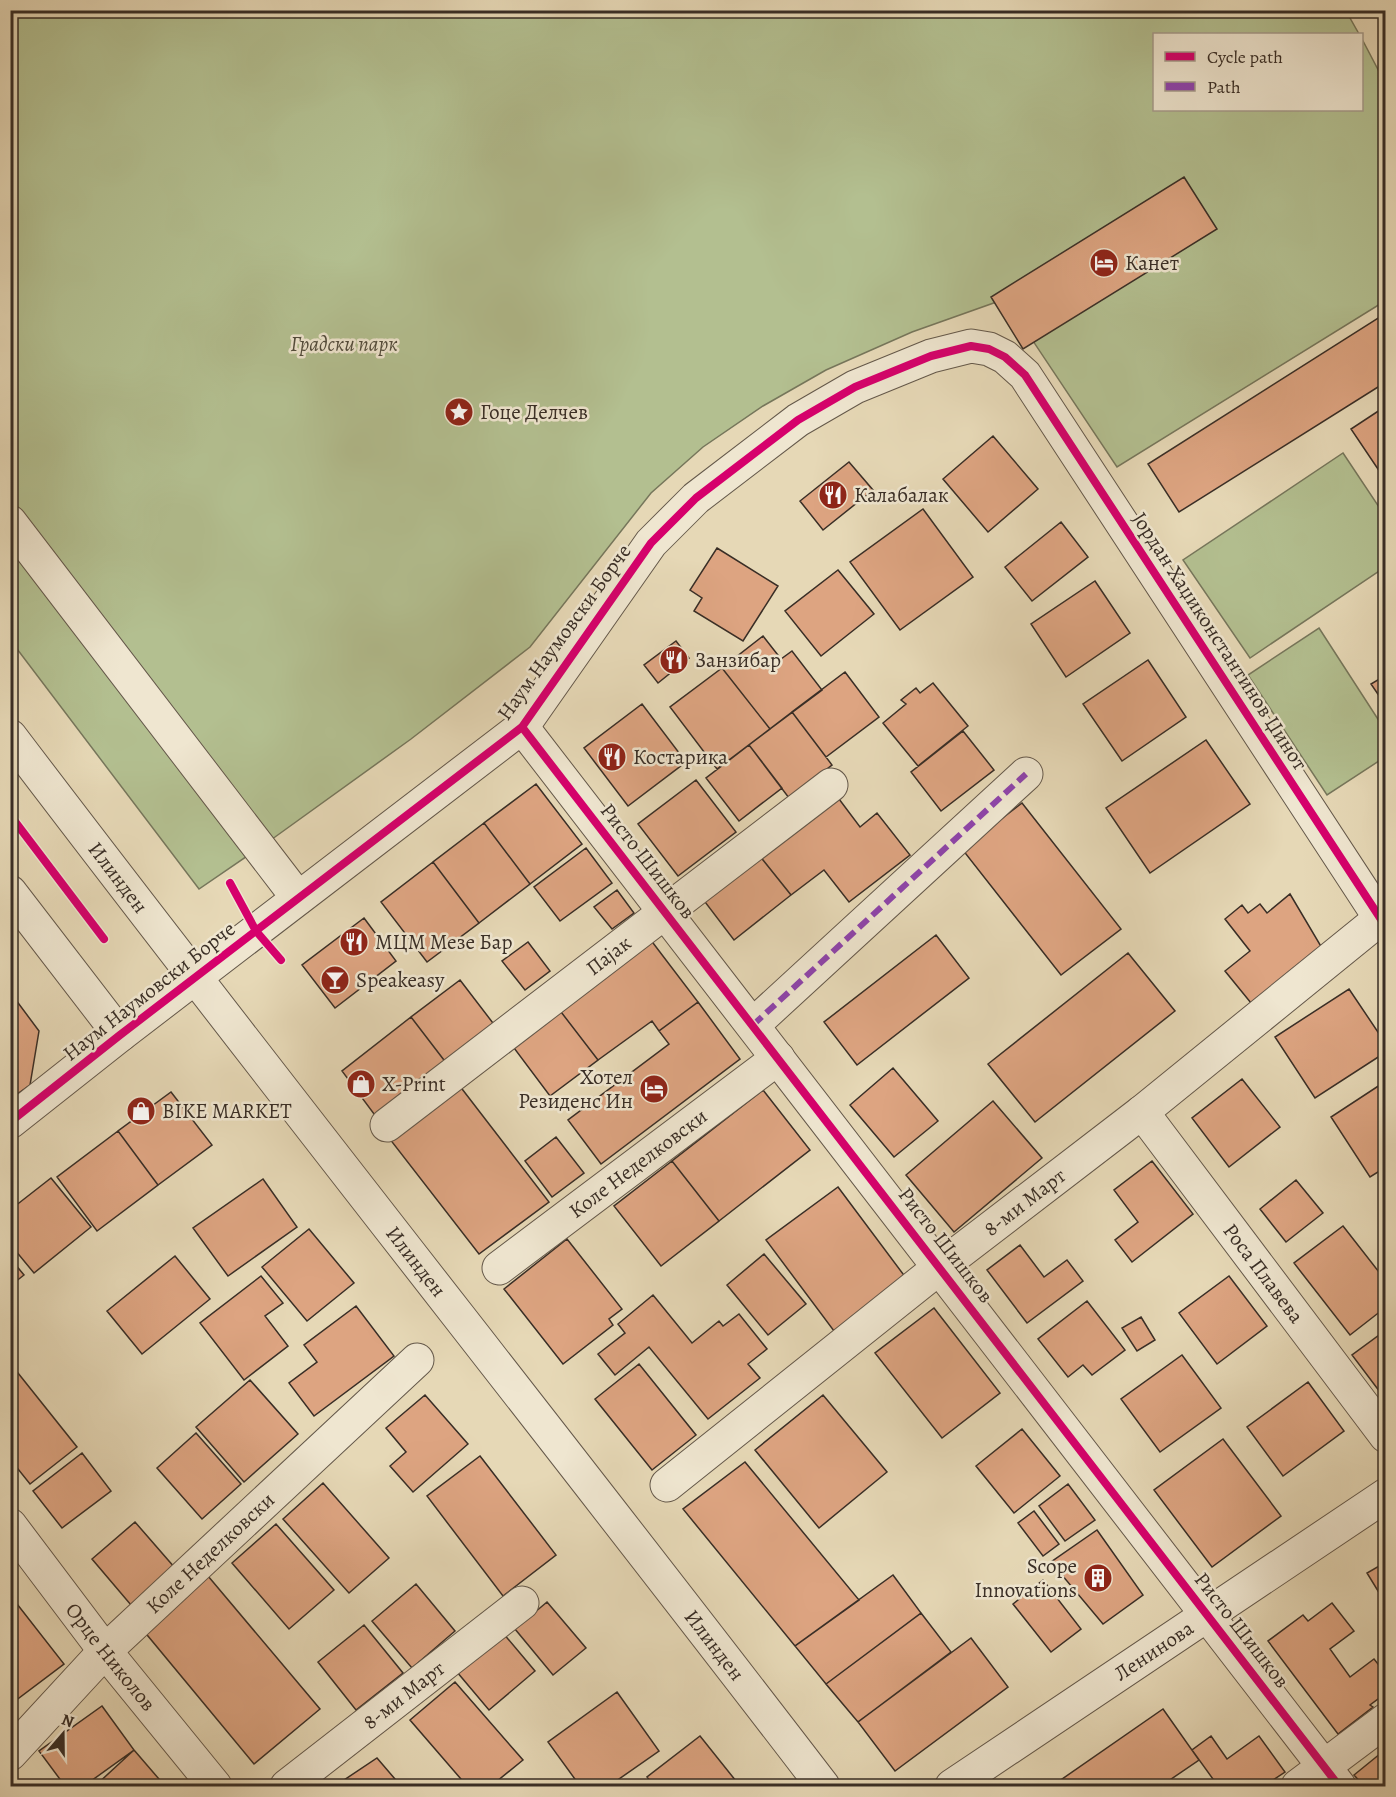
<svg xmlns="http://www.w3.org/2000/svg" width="1396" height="1797" font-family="Alegreya,serif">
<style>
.green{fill:#b3bf90;stroke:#76765b;stroke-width:1.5}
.building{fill:#dda481;stroke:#392e26;stroke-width:1.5}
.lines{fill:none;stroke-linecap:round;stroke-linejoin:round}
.minor-casing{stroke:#64584a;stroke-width:35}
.minor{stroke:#efe6d0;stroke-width:33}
.quiet{stroke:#8e44ad;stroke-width:6;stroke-dasharray:12 6;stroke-linecap:butt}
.cycleway-casing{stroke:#efe6d0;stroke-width:11}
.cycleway{stroke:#d6006c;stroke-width:8}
.labels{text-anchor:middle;stroke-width:5;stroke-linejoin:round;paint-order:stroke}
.poi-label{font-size:21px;fill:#392e26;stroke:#efe6d0;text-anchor:start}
.park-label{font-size:21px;font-style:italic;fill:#514b3b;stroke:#efe6d0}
.street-label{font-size:21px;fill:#392e26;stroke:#efe6d0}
</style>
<rect width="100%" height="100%" fill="#e6d8b6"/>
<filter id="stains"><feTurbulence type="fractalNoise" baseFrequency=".00333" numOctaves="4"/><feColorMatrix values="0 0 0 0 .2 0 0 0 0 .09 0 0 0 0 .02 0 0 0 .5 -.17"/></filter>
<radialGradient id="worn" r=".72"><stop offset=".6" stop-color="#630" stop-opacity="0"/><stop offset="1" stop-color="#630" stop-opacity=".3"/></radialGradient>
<path class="green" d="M11,11H1346L1359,34H1154V110H1362V39L1385,83V301L1117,467L1005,299L912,332L826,370L763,406L703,447L651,493L530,647L411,739L275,837L199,889L11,641Z
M1343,453L1385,516V567L1250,658L1183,560Z
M1319,628L1385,730V757L1327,795L1248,675Z"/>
<path class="building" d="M1184,177L1217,229L1023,349L991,297Z
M1386,313V382L1179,512L1148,464Z
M1386,406V481L1351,429Z
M993,436L1038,489L988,532L943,479Z
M849,462L873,490L823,530L800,501Z
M923,509L973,577L900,630L850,562Z
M1061,522L1088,557L1032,601L1005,567Z
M717,548L778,586L743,641L694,611L702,598L690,590Z
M838,570L874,614L821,656L785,611Z
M1095,581L1130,633L1066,677L1031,624Z
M763,636L781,659L792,651L822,690L770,729L722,668Z
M676,641L689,658L658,683L644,665Z
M1148,660L1186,717L1122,761L1083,704Z
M722,668L770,729L717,769L670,707Z
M845,672L879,717L826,757L792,712Z
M1386,675V706L1371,684Z
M933,683L968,726L918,766L883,723L906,704L901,700L916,688L920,693Z
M642,704L686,762L628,806L584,748Z
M792,712L832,765L789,798L749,745Z
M963,731L994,770L941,811L911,772Z
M1206,740L1250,804L1150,873L1106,808Z
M749,745L782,788L739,821L706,778Z
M696,780L736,832L678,876L638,824Z
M536,784L582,844L530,884L484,823Z
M836,795L860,827L877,813L910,855L849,902L824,870L791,895L759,855Z
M1022,803L1121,929L1061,975L962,849Z
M484,823L530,884L479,923L433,862Z
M586,848L612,883L560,921L534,887Z
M759,855L791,895L734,940L702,898Z
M433,862L479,923L427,962L381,902Z
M617,890L634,913L612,929L594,907Z
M1290,894L1322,948L1251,1003L1225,971L1250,951L1225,919L1242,905L1248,913L1260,904L1267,913Z
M364,918L396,961L335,1008L302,965Z
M936,935L969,978L857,1065L824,1022Z
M650,939L698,1002L659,1031L652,1021L598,1060L558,1008Z
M528,942L550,971L525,990L502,961Z
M1128,953L1175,1011L1035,1122L988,1064Z
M460,980L496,1027L447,1064L411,1017Z
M1349,989L1386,1044V1052L1315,1098L1275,1037Z
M10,992L39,1031L30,1085L10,1099Z
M698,1002L740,1059L601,1164L568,1120L669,1044L659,1031Z
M558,1008L598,1060L550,1096L511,1044Z
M411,1017L447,1064L377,1118L342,1071Z
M893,1068L938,1121L894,1157L850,1105Z
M1242,1079L1280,1127L1229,1167L1192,1118Z
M1386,1081V1167L1370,1177L1331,1117Z
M459,1085L549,1202L479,1254L389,1138Z
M763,1090L810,1150L719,1221L672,1161Z
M171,1092L212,1145L158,1185L118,1131Z
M993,1101L1042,1158L954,1232L906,1175Z
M118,1131L158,1185L97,1231L57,1177Z
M556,1137L584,1173L552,1197L525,1161Z
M672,1161L719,1221L661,1266L614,1206Z
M1152,1161L1193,1214L1132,1262L1115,1240L1138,1222L1114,1190Z
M51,1178L91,1227L34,1273L10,1244V1210Z
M263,1179L297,1227L228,1276L193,1228Z
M1296,1180L1323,1213L1286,1242L1260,1209Z
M838,1187L909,1282L837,1335L766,1240Z
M1343,1226L1386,1281V1307L1350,1335L1294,1263Z
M309,1229L354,1283L307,1321L262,1267Z
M567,1239L622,1309L609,1319L613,1325L563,1364L504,1289Z
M1020,1245L1044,1277L1067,1260L1083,1281L1027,1323L987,1270Z
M764,1254L806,1304L768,1335L727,1285Z
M175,1256L210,1299L142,1354L107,1311Z
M10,1258L24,1275L10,1286Z
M261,1276L283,1303L265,1316L288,1346L244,1380L200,1323Z
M1229,1276L1267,1326L1217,1364L1179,1313Z
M653,1295L692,1343L719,1321L723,1326L739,1314L767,1349L748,1364L760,1378L708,1419L649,1347L615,1375L598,1354L625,1333L618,1324Z
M1087,1301L1125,1350L1092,1375L1083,1365L1068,1377L1038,1339Z
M356,1306L394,1356L314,1416L289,1383L317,1362L304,1345Z
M934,1308L1000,1393L942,1438L875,1353Z
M1141,1317L1155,1340L1137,1351L1122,1328Z
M1386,1330V1400L1352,1355Z
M1182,1355L1221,1408L1160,1452L1121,1399Z
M10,1363L77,1447L30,1484L10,1459Z
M639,1364L696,1435L652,1470L595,1399Z
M250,1380L298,1434L244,1482L196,1427Z
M1308,1382L1344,1431L1283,1476L1247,1427Z
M425,1395L468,1444L413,1492L390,1466L406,1452L386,1428Z
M823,1395L887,1472L819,1528L755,1450Z
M1022,1429L1060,1476L1014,1513L976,1466Z
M196,1433L241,1484L202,1519L157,1468Z
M1223,1439L1281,1516L1212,1567L1154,1490Z
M82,1453L111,1491L62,1528L33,1491Z
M480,1456L556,1555L503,1596L427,1496Z
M745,1462L859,1600L795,1646L683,1509Z
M323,1483L389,1558L349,1593L283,1519Z
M1068,1484L1095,1520L1065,1541L1039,1506Z
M1034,1511L1059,1544L1043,1556L1018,1523Z
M135,1522L175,1568L131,1605L92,1559Z
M276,1524L334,1590L289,1629L232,1563Z
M1097,1530L1143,1595L1103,1624L1051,1562Z
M1386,1562V1604L1367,1573Z
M893,1575L921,1613L826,1684L795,1646Z
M208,1576L320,1709L254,1764L143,1630Z
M1043,1580L1081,1629L1051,1652L1013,1604Z
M416,1584L455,1631L412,1668L372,1621Z
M10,1595L64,1664L11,1704L10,1703Z
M547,1602L586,1648L553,1675L515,1629Z
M1332,1603L1354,1631L1330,1649L1350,1677L1374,1659L1386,1674V1693L1370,1705L1373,1707L1338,1734L1268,1641L1303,1615L1308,1621Z
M921,1613L951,1652L858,1722L826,1684Z
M364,1625L403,1673L356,1710L318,1662Z
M503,1633L535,1671L489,1710L457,1672Z
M971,1638L1008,1687L895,1771L858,1722Z
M455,1682L523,1760L491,1786H467L410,1720Z
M617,1692L659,1751L609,1786H580L548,1742Z
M102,1706L134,1750L84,1786H65L39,1751Z
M1163,1709L1199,1760L1161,1786H1052Z
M700,1736L740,1786H654L647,1777Z
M1211,1736L1227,1759L1259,1736L1285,1772L1264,1786H1218L1192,1750Z
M1386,1749V1786H1364L1354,1775Z
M134,1750L165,1786H95Z
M377,1758L401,1786H335Z"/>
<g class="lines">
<g class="minor-casing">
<g id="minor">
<path d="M10,522L298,898"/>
<path d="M522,727L1339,1786"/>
<path id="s1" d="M10,736C278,1089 554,1435 823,1786"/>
<path d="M10,892L120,1035"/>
<path d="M753,1025L1026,774"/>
<path id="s2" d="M1142,1112L1386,1436"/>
<path d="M10,1122L120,1035L522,727L651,543L696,498L798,420L855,387L931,356L971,346L989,349L1005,357L1025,375L1386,927"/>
<path id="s3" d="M387,1125L831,785"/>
<path id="s4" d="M499,1268L778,1058"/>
<path id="s5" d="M667,1485L940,1267L1142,1112L1381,918"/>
<path id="s6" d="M10,1525L105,1651L215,1786"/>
<path id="s7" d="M10,1754L105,1651L417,1360"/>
<path id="s8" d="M287,1786L522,1603"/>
<path id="s9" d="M952,1786L1386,1495"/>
<path d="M1298,1786L1386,1720"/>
</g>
</g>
<use href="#minor" class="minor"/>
<path class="quiet" d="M753,1025L1026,774"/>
<g class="cycleway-casing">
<path id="cycleway" d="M522,727L1339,1786
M10,815L104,939
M230,883L256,931L281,960
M10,1122L120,1035L522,727L651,543L696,498L798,420L855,387L931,356L971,346L989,349L1005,357L1025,375L1386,927"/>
</g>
<use href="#cycleway" class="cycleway"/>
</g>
<defs>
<g id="hotel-disc" transform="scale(1.5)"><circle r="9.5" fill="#8f2418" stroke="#efe6d0"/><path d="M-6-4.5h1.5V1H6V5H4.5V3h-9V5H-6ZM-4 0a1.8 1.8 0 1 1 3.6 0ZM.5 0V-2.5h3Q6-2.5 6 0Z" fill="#fff"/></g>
<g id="sight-disc" transform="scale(1.5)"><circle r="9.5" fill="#8f2418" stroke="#efe6d0"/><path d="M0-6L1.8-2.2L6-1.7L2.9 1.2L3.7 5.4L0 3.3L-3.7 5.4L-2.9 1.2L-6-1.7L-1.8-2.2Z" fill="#fff"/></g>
<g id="restaurant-disc" transform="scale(1.5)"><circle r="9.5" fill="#8f2418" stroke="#efe6d0"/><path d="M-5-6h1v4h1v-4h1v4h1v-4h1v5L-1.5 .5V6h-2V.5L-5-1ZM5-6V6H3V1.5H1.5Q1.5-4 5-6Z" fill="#fff"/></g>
<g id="bar-disc" transform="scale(1.5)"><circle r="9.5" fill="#8f2418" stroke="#efe6d0"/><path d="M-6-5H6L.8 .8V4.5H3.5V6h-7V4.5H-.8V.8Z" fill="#fff"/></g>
<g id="shop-disc" transform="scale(1.5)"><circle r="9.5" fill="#8f2418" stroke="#efe6d0"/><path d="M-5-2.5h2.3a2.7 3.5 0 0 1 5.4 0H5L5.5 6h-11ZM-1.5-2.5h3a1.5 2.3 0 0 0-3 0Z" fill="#fff"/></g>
<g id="building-disc" transform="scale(1.5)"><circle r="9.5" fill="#8f2418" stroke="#efe6d0"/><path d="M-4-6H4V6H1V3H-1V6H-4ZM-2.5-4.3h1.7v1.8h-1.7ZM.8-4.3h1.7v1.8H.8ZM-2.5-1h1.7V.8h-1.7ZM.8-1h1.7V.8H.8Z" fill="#fff"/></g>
</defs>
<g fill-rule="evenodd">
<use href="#hotel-disc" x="1104" y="263"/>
<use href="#sight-disc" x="459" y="412"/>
<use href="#restaurant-disc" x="833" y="495"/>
<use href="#restaurant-disc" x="674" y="660"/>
<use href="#restaurant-disc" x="612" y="757"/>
<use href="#restaurant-disc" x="354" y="942"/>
<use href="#bar-disc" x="335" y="980"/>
<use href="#shop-disc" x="361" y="1084"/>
<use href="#hotel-disc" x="654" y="1089"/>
<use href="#shop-disc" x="141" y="1111"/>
<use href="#building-disc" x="1098" y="1578"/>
</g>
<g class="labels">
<g class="poi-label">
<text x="1125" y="270">Канет</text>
<text x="480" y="419">Гоце Делчев</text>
<text x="854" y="502">Калабалак</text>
<text x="695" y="667">Занзибар</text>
<text x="633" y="764">Костарика</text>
<text x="375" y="949">МЦМ Мезе Бар</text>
<text x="356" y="987">Speakeasy</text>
<text x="633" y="1084" text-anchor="end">Хотел<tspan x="633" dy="24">Резиденс Ин</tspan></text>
<text x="382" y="1091">X-Print</text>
<text x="162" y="1118">BIKE MARKET</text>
<text x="1077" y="1573" text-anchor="end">Scope<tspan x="1077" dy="24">Innovations</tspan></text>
</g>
<g class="park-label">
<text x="344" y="351">Градски парк</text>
</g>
<g class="street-label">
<text transform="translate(564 632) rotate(-54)" y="7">Наум Наумовски Борче</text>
<text transform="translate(1220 641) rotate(57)" y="7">Јордан Хаџиконстантинов Џинот</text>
<text transform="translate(648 861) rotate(52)" y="7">Ристо Шишков</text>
<text dy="7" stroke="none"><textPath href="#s1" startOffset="178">Илинден</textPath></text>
<text dy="7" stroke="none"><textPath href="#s3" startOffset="279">Пајак</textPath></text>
<text transform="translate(149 991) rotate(-38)" y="7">Наум Наумовски Борче</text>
<text dy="7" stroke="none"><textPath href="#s4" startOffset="174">Коле Неделковски</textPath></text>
<text dy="7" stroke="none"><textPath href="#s5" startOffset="456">8-ми Март</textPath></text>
<text transform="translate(946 1245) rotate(52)" y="7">Ристо Шишков</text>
<text dy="7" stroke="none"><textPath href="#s1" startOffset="664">Илинден</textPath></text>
<text dy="7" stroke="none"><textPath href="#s2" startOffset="202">Роса Плавева</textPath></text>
<text dy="7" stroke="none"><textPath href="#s7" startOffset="284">Коле Неделковски</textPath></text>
<text transform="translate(1242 1630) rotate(52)" y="7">Ристо Шишков</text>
<text dy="7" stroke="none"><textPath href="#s1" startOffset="1150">Илинден</textPath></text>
<text dy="7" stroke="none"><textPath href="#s9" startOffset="243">Ленинова</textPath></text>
<text dy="7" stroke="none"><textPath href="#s6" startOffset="166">Орце Николов</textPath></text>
<text dy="7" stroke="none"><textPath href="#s8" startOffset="148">8-ми Март</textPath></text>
</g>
</g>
<rect width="1396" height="1797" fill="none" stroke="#e6d8b6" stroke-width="36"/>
<rect x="12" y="12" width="1372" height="1773" fill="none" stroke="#392e26" stroke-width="3"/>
<rect x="18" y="18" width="1360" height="1761" fill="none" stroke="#392e26" stroke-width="1.5"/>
<rect x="1153" y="33" width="210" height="78" fill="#efe6d0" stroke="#a69c8c" stroke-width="1.5"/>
<rect x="1165" y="52" width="30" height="9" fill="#d6006c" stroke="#a69c8c" stroke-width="1.5"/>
<text x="1207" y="63" font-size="18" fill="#392e26">Cycle path</text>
<rect x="1165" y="82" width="30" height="9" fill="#8e44ad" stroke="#a69c8c" stroke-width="1.5"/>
<text x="1207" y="93" font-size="18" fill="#392e26">Path</text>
<g transform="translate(63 1734) rotate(20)" stroke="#efe6d0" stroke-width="4.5" paint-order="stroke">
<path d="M0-4.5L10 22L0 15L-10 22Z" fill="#392e26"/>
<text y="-9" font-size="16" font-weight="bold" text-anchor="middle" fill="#392e26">N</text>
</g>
<rect width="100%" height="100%" filter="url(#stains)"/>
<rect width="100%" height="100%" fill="url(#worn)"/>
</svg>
